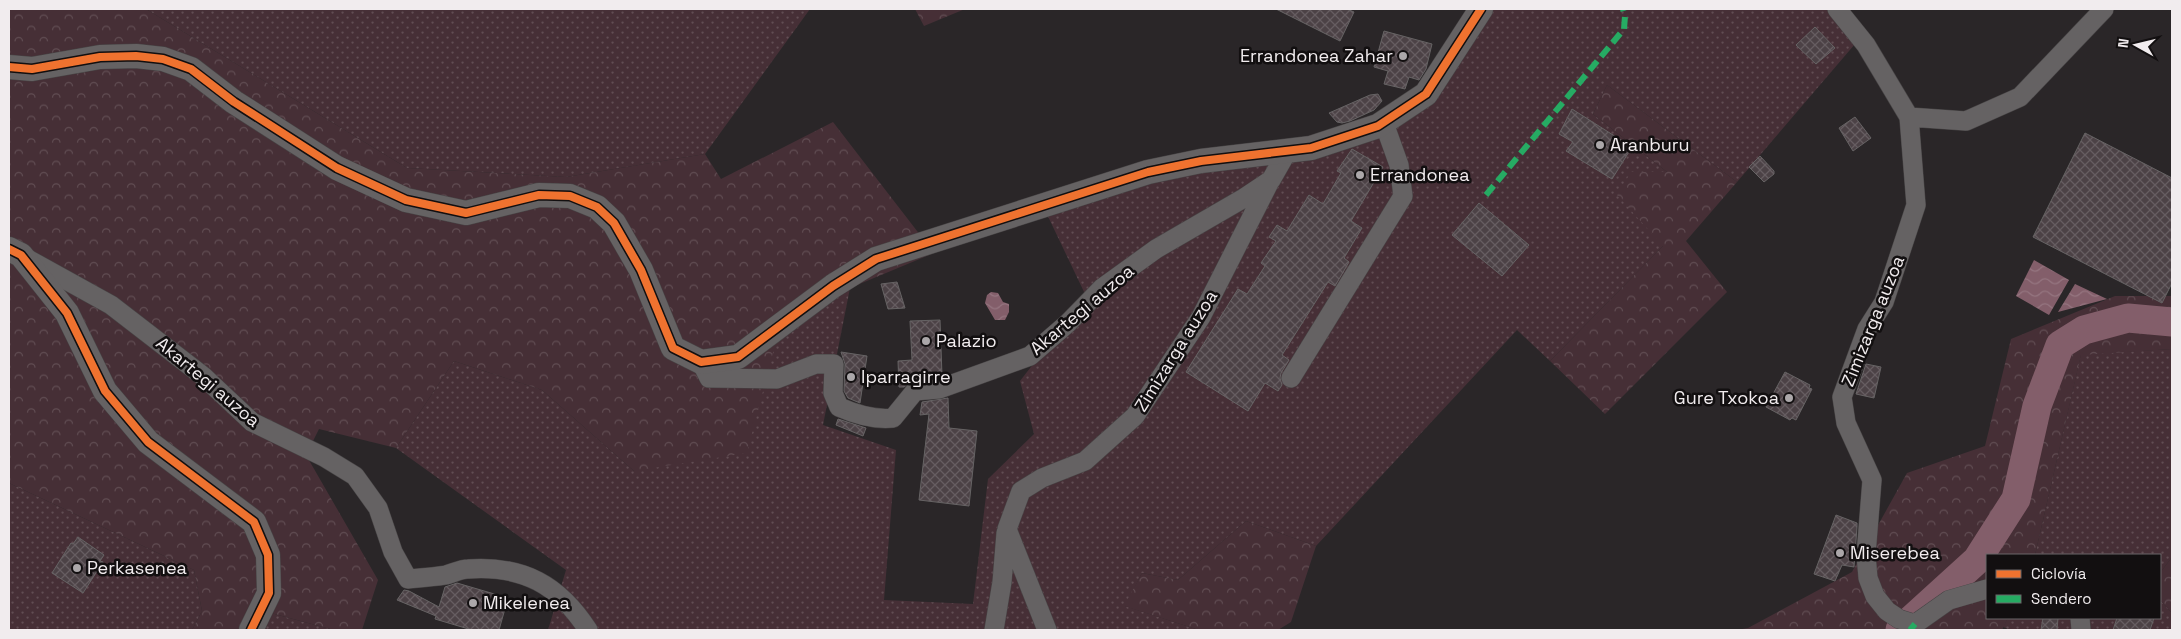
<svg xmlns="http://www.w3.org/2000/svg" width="2181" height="639" font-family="'Space Grotesk',sans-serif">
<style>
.grass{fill:url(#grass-dots)}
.forest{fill:url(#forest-crowns)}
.water{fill:url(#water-waves)}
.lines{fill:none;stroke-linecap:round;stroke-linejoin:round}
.river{stroke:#835e6a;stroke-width:29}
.building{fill:url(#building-cross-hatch);stroke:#666364}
.minor-casing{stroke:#474445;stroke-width:20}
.tertiary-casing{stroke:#474445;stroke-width:25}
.minor{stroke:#656263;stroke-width:19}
.tertiary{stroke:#656263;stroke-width:24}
.quiet{stroke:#26ab63;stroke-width:6;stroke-dasharray:12 6;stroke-linecap:butt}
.cycleway-casing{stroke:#120f10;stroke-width:11}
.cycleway{stroke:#ef722f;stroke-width:8}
.poi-dot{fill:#aba7a9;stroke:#120f10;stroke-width:2}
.labels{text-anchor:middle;stroke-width:5;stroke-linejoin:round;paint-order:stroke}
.poi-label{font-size:18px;fill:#f1ecee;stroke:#120f10;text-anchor:start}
.street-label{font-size:18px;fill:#f1ecee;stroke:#120f10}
</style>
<defs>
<pattern id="grass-dots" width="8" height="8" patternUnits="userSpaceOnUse" patternTransform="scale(1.25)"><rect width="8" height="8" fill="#462f36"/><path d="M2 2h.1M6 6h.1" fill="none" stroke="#614d53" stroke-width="1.8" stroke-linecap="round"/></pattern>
<pattern id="forest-crowns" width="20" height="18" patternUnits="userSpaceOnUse" patternTransform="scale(1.25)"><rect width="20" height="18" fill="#462f36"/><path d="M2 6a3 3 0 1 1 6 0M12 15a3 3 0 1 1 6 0" fill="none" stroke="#614d53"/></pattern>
<pattern id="water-waves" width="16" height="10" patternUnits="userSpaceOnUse" patternTransform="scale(1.25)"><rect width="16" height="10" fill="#835e6a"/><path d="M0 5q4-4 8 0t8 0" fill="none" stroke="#957580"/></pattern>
<pattern id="building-cross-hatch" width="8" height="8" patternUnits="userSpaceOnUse" patternTransform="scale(1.25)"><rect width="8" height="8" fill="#4c4246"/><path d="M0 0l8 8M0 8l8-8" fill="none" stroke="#665d61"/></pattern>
</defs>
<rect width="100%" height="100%" fill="#2a2628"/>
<path class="grass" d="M146,9H810L705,154L566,177L407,168Z
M1474,9H1837L1861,37L1737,182L1607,85L1593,114L1667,172L1663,246L1550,361L1517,330L1316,546L1246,521L1178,580L1142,573L1125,606L1199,630H548L566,570L396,448L454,361L542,390L634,471L779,329L850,288L823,425L896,450L884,600L973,604L988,479L1034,434L1020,381L1086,296L1043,206L1403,117Z
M2172,349V557L2160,573V555H2035L2081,354Z
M9,483L194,570L202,611L192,630H9Z
M2160,600L2172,613V630H2010L2003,627L2008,618H2160Z
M256,609L334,630H245Z"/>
<path class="forest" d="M9,9H146L407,168L566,177L705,154L721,179L833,122L934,253L850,288L779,329L747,453L634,471L542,390L454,361L396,448L319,429L306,455L378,580L362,630H334L256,609L245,630H192L202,611L194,570L9,483Z
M915,9H965L924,26Z
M1607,85L1737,182L1686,241L1727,292L1605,414L1550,361L1663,246L1617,195L1631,172H1667L1593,114Z
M2115,296H2172V349L2081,355L2035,555H1987V618H2008L2002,630H1737L1748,628L1852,572L1907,473L1985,446L2011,339Z
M1246,521L1316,546L1291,622L1278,630H1199L1124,606L1142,573L1178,580Z
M2172,557V613L2160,600V573Z"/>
<path class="water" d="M2034,260L2069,280L2049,315L2016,296Z
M2075,284L2107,299L2058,312Z
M991,292L998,293L1003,302L1009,304V312L1005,320H995L985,303L987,295Z"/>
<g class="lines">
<path class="river" d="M1900,630L1977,560L2016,499L2037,406L2060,345L2084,330L2128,318L2172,322"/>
</g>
<path class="building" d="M1276,9H1347L1354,12L1340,41Z
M1815,27L1835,48L1816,64L1796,45Z
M1384,31L1432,44L1426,69L1419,80L1409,77L1405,89L1384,84L1388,71L1374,67Z
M1378,94L1382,101L1374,110L1350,121L1342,123L1337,122L1329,113L1370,95Z
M1572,109L1632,147L1612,179L1566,151L1573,142L1559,134Z
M1855,117L1871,138L1853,151L1839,128Z
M2085,133L2172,178V283L2162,303L2033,237Z
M1352,149L1383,167L1351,221L1362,228L1344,258L1349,262L1335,286L1328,282L1282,355L1289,360L1281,373L1280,378L1282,385L1278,391L1265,383L1248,411L1186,372L1238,289L1247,294L1265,266L1261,263L1276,241L1269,237L1277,225L1287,231L1309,195L1323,204L1341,173L1337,171Z
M1760,156L1774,171V174L1764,182L1749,167Z
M1479,203L1529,245L1502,276L1452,235Z
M897,282L905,308L888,309L881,284Z
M940,320L942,376L914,380L904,387H899L898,361L912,360L910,321Z
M841,352L867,356L860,403L848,398L844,391L845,364Z
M1866,364L1881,367L1874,398L1856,394Z
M1785,372L1810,385L1809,388L1812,389L1796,420L1792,418L1790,420L1766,407Z
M948,398L949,428L977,431L969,506L919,500L929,414L920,415L922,402Z
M838,419L866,428L863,436L836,425Z
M1836,515L1857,523V527L1854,567L1842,565L1835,581L1814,574Z
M78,537L104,555L100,561L103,562L83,593L52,573L71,543L73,544Z
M457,583L508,598L499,630H472L435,619L436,616L397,600L404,590L409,591L439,607L445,587Z
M2043,618H2058L2057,630H2041Z
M2117,618H2154L2150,630H2113Z"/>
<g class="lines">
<g class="minor-casing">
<path id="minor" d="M1837,9L1866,45L1909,117L1966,121L2020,97L2104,9
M1909,117L1916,205L1884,302L1867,329L1842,397L1846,423L1872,480L1866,555L1868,578L1875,596L1887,611L1899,619L1915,624L1949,600L1987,589
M26,258L111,305L203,376L252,422L324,457L355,476L378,508L393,552L408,579C420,578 434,577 446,575C453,573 461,569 468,569C523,565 559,585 588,630
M701,362L709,378L777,379L816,364H834L833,393L839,407C857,415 874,420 893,418L915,391L939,389L1030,356L1068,323L1102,288L1156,249L1244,198L1271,180L1287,152
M1291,378L1403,196L1399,165L1384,123
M2080,618L2081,630
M994,630L1002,582L1006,533
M1047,630L1007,529L1021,491L1042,478L1085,461L1135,416L1201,317L1270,181"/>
</g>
<g class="tertiary-casing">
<path id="tertiary" d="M9,67L32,69L100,57L136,56L163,59L191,69L234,102L337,168L406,200L466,213L539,195L570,196L597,207L614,223L641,270L673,348L701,362L738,357L833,286L876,259L1148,172L1201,161L1311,148L1378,126L1426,94L1481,9
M9,249L21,255L67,313L105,391L148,442L254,522L268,555L269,593L251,630"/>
</g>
<use href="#minor" class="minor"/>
<use href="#tertiary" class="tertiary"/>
<path class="quiet" d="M1486,195L1624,29L1625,16L1623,9
M1910,630L1915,624"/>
<g class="cycleway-casing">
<path id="cycleway" d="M9,67L32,69L100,57L136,56L163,59L191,69L234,102L337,168L406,200L466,213L539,195L570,196L597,207L614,223L641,270L673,348L701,362L738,357L833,286L876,259L1148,172L1201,161L1311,148L1378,126L1426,94L1481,9
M9,249L21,255L67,313L105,391L148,442L254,522L268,555L269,593L251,630"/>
</g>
<use href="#cycleway" class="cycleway"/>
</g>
<g class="poi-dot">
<circle cx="1403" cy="56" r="5"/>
<circle cx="1600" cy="145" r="5"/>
<circle cx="1360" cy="175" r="5"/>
<circle cx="926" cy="341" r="5"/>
<circle cx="851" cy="377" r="5"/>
<circle cx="1789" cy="398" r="5"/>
<circle cx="1840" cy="553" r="5"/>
<circle cx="77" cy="568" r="5"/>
<circle cx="473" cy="603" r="5"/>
</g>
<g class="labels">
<g class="poi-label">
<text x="1393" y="62" text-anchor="end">Errandonea Zahar</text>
<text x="1610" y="151">Aranburu</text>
<text x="1370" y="181">Errandonea</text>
<text x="936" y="347">Palazio</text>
<text x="861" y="383">Iparragirre</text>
<text x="1779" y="404" text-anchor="end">Gure Txokoa</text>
<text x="1850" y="559">Miserebea</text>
<text x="87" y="574">Perkasenea</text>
<text x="483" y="609">Mikelenea</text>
</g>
<g class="street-label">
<text transform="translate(1082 310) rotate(-40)" y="6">Akartegi auzoa</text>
<text transform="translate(1873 321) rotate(-68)" y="6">Zimizarga auzoa</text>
<text transform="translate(1176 351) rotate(-58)" y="6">Zimizarga auzoa</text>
<text transform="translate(208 382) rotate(40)" y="6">Akartegi auzoa</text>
</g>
</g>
<rect width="2181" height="639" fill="none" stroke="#f1ecee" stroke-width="20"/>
<rect x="1986" y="554" width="175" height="65" fill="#120f10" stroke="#6b6769"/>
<rect x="1996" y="570" width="25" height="8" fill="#ef722f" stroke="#6b6769"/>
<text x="2031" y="579" font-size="15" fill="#f1ecee">Ciclovía</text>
<rect x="1996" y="595" width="25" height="8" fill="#26ab63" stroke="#6b6769"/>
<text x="2031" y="604" font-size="15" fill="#f1ecee">Sendero</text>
<g transform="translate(2136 45) rotate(278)" stroke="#120f10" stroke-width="4" paint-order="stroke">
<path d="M0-4L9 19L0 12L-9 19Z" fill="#f1ecee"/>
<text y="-8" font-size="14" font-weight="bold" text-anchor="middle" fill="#f1ecee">N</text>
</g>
</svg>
